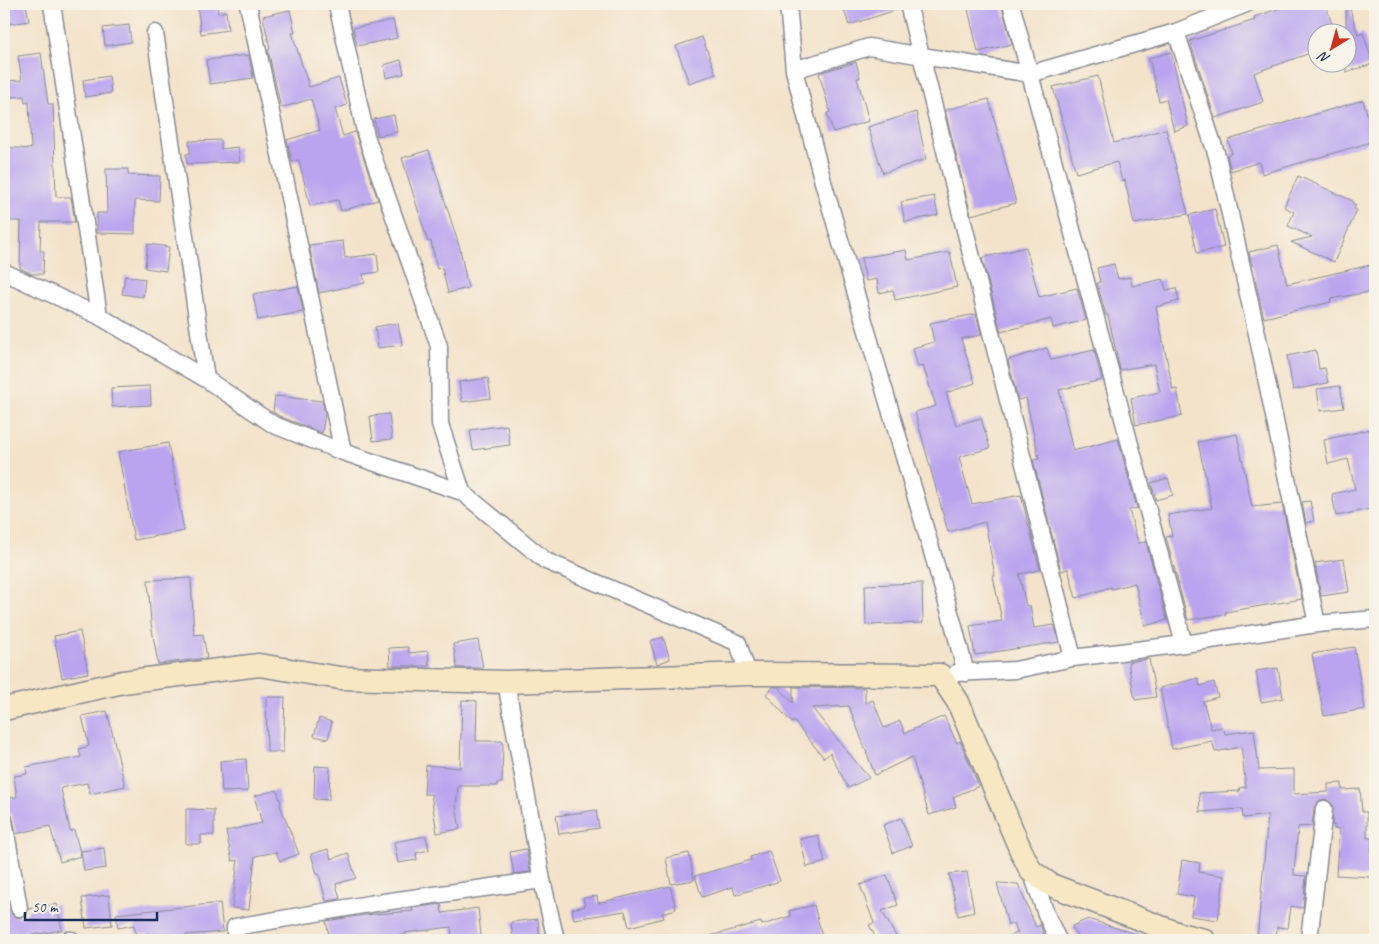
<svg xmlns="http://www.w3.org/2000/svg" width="1379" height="944" font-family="Caveat,sans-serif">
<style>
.building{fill:#baa4ef}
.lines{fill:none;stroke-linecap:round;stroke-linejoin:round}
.street-casing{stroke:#878994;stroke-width:19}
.secondary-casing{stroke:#878994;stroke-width:25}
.street{stroke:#fff;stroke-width:16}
.secondary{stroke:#f7e8c3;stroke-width:22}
</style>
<rect width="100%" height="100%" fill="#f7f3e8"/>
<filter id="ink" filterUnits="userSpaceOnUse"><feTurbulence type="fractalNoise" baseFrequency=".02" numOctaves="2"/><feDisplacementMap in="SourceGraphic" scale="10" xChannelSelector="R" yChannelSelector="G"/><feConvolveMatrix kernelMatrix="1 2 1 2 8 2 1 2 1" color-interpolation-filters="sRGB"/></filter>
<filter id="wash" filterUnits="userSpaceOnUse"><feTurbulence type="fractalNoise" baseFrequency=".0096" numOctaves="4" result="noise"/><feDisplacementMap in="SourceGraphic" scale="20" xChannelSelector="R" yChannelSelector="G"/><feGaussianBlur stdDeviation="1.12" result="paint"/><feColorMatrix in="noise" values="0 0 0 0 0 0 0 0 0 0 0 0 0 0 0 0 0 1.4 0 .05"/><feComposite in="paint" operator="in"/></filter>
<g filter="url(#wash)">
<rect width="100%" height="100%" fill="#f3e3ca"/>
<g id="blocks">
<path class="building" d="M7,4H26L29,21L10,24Z
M197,4H217L218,13L226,11L228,30L201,34Z
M842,4H898L899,9L849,25Z
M992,4H1001L1012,44L978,52L968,9Z
M1293,4H1325L1335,32H1316V51L1254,73L1263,102L1215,118L1190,41L1255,20L1254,17Z
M1350,9L1358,35L1363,33L1373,64L1346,72V10Z
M290,10L295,33H292L309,87L339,78L347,105L335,109L343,136L355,132L378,200L341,211L338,200L310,206L299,160L292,162L287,140L320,130L311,99L281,108L268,50L270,49L263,16Z
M393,20L397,38L357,46L353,28Z
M129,25L131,42L105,46L103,28Z
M702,37L716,74L689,83L676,46Z
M1171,52L1188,126L1174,131L1166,99L1159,101L1149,58Z
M41,53L48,104H53L56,197H71L75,222H41L40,251H44L43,274H32L20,268L21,221H8L10,172L4,171V147L31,149L29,102L25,103L24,96L4,98V81L22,80L18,56Z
M249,55L253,78L210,84L206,60Z
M401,60L404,74L386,78L384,65Z
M856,62L860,78H857L869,121L833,132L827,113L830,112L819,73Z
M109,76L111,93L85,97L83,80Z
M1098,76L1114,143L1166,129L1188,214L1134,224L1125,180L1122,181L1117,162L1076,173L1053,87Z
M989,99L1016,203L971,215L945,110Z
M1363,100L1375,141L1262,174L1259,162L1231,171L1227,155L1232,153L1228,140Z
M916,112L926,159L883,173L868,127Z
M394,115L397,132L378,136L374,119Z
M221,140V149L238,147L240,162L187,164L186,154L190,153L189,141Z
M429,150L460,249L468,288L448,293L442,268L437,269L431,241L428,242L402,158Z
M106,169H128V175L160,176L159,201L135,200V234L97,233V213H107Z
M1298,176L1353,201L1352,203L1356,205L1354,209L1357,210L1334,262L1291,242L1312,237L1288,226L1294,212L1284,207Z
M934,196L938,215L905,222L901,202Z
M1215,209L1224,247L1197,253L1189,215Z
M343,241L345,258L377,254L379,272L363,274L365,283L319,293L309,245Z
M148,244L169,247L166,271L145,268Z
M1278,245L1287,284L1375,264V291L1330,299L1331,302L1264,318L1249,252Z
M1026,247L1039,297L1077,288L1086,320L1053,328L1051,319L1001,332L982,258Z
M906,250L908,260L950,252L957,287L895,300L893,290L879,293L877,279L866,281L861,258Z
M1114,264L1118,279L1130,277L1132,286L1163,279L1166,290L1176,288L1179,301L1156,307L1173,390L1177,389L1182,416L1136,425L1131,398L1160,392L1154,364L1120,370L1108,315H1106L1097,283L1100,282L1097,268Z
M125,276L145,279L143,297L122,294Z
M298,286L303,312L258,320L253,294Z
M976,314L981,335L961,339L975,383L946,393L956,425L981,418L990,448L959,457L972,504L1021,495L1040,570L1019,574L1026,606L1030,605L1034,628L1054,625L1059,642L975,655L970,626L1002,621L993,576H995L985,522L948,532L915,412L936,406L923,366L918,367L913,348L934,342L930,323Z
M398,323L402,345L378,348L375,327Z
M1047,348L1051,360L1094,350L1102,380L1059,390L1073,451L1118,439L1137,508L1129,510L1138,543L1146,542L1167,620L1145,626L1135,583L1111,589V587L1076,598L1068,569L1061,571L1033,460L1039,459L1026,398L1018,400L1008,360Z
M1316,350L1319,369L1325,368L1328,383L1293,390L1287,356Z
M488,378L491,398L462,402L459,382Z
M150,386L151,405L112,407L111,388Z
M1340,386L1344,408L1320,411L1317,389Z
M275,396L322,401L325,413L322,433L279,416L273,412Z
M389,414L392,439L373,441L370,416Z
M507,425L510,445L473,450L470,430Z
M1375,428V508L1336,516L1332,494L1355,489L1348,459L1328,464L1324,440Z
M1237,434L1252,507L1282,504L1302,599L1225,612L1226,614L1188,620L1166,537L1172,536L1168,515L1212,508L1198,442Z
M168,443L184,531L134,540L118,452Z
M1168,478L1173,495L1156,500L1151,483Z
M1310,501L1314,521L1306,523L1302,502Z
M1344,559L1349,592L1321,596L1315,563Z
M191,578L194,635L203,634L207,658L158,664L151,623L148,580Z
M922,583L923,623L866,625L865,585Z
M80,631L88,673L62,678L54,636Z
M663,637L670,659L657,664L650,641Z
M478,640L483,668H457L453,644Z
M408,647L409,653L428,651L429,666H390L389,648Z
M1354,647L1365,709L1324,716L1312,654Z
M1149,659L1156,697L1135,700L1128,662Z
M1278,668L1283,698L1261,702L1256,671Z
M1198,678L1200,686L1214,682L1218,697L1203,701L1211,729L1223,727L1225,734L1254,730L1259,770L1294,769V794L1328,792V784L1342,783V790L1360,789L1362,812H1367V838H1372L1371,877L1336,875L1339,829H1334V825H1332L1333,805L1326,799L1320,800L1314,807L1312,826L1298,827L1294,873V875L1306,876L1303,908L1291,906L1288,928L1277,927L1276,940H1257L1268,815L1243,818L1242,809L1200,812L1199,793L1240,791L1239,788L1246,787L1241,747L1215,752L1212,741L1172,749L1160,688Z
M773,687H778L793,703V687L865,688V703L873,700L884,728L900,721L905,733L944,716L957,743L960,741L979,786L953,797L956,807L929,815L912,757L875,775L849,706L812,708L869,778L848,788L830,753L824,758L794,721L792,723L766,694Z
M266,697H285L283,752H267Z
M462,700L477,701L476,741H503L502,783H497V786H458L456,806L460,829L437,833L431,794H424L426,765L460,768Z
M107,711L125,786L90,794L87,783L61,788L70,831L74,830L81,856L60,862L50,826L16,834L12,815L4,811V798L17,797L14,776L27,774L26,767L81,757L79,749L89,746L82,716Z
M319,718L332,722L328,739L314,736Z
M246,759L248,791L222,792L220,761Z
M315,766L330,767L329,800L314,799Z
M277,790L281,804L280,805L299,854L280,861L276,852L255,856L249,910L232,908L238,860L232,861L226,831L262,823L254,796Z
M186,809L214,810V835H201V844H186Z
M596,810L599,828L559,834L556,816Z
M901,818L912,846L893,853L883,825Z
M818,835L825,862L807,867L800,839Z
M426,836L429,850L416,853L417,860L398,863L394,842Z
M104,848L106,868L84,871L81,851Z
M328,849L331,859L348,853L356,878L336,884L340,899L326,901L319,874H317L311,854Z
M526,849L530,872L514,874L510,852Z
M769,851L780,881L735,895L733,887L702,897L695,876L751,860L750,857Z
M689,853L694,880L671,884L666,858Z
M1182,860L1200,863L1199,872L1224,876L1218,920L1191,916L1194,897L1177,894Z
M967,872L974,912L958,916L949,874Z
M887,875L898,905L882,911L898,940H877L869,925L874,923L860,885Z
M4,883L12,915L16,917L21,918L26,915L29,909L57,904L62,930L4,940Z
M997,883L1018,884L1036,927L1040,925L1046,940H1003V938L1018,933L1014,923L1008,925Z
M670,886L676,909L662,913L664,918L629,927L625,911L574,919L572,909L585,906L583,898L597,896L598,903Z
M109,895L112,925L86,928L82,898Z
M220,903L223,932L186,935V940H166L165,938L148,940V934L136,935L134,925L118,928L116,914Z
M441,904L442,913L478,908L481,935L452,938L451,927L405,933V935L393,936L394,940H330L326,921L364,915L413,911L412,908Z
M814,905L823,940H710V936L761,922L762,925L791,916L789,911Z
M538,919L540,940H513L511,922Z
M1088,919L1145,937L1144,940H1079L1072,926Z"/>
</g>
</g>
<g filter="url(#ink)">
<use href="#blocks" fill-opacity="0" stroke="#878994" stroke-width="1"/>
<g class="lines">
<g class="street-casing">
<path id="street" d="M52,4L99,316
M248,4L343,452
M337,4L366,136L439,346L440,424L462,492
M788,4L794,70L823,182L953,623L966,673
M908,4L1073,658
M1011,4L1184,644
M1176,32L1217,156L1257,334L1317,624
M155,33L206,379
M794,70L869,47L1030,74L1176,32L1246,4
M4,272L99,316L206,379L274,425L343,452L462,492L546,561L738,643L748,674
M956,673L1015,670L1073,658L1184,644L1317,624L1375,619
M506,682L542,880L556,940
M4,821L19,908
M1031,871L1046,914L1058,940
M68,940H72
M235,940V927L369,904L542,880
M1309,940L1324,809"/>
</g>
<g class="secondary-casing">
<path id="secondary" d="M4,709L123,682L259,665L340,678L506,682L748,674L940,675L958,702L1021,851L1031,871L1051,885L1179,934L1204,940"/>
</g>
<use href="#street" class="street"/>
<use href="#secondary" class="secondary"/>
</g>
</g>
<rect width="1379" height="944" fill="none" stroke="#f7f3e8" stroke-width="20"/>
<g transform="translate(1332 48) rotate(217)"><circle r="24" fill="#f7f3e8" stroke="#9fa5b1"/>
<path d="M0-4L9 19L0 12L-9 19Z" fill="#c8321e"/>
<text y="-8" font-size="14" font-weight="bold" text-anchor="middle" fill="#1b2f5e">N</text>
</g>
<path d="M25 912v8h132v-8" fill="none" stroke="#1b2f5e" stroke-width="2.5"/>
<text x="32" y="912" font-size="15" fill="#1b2f5e" stroke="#f7f3e8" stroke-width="4" paint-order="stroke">50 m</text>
</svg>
